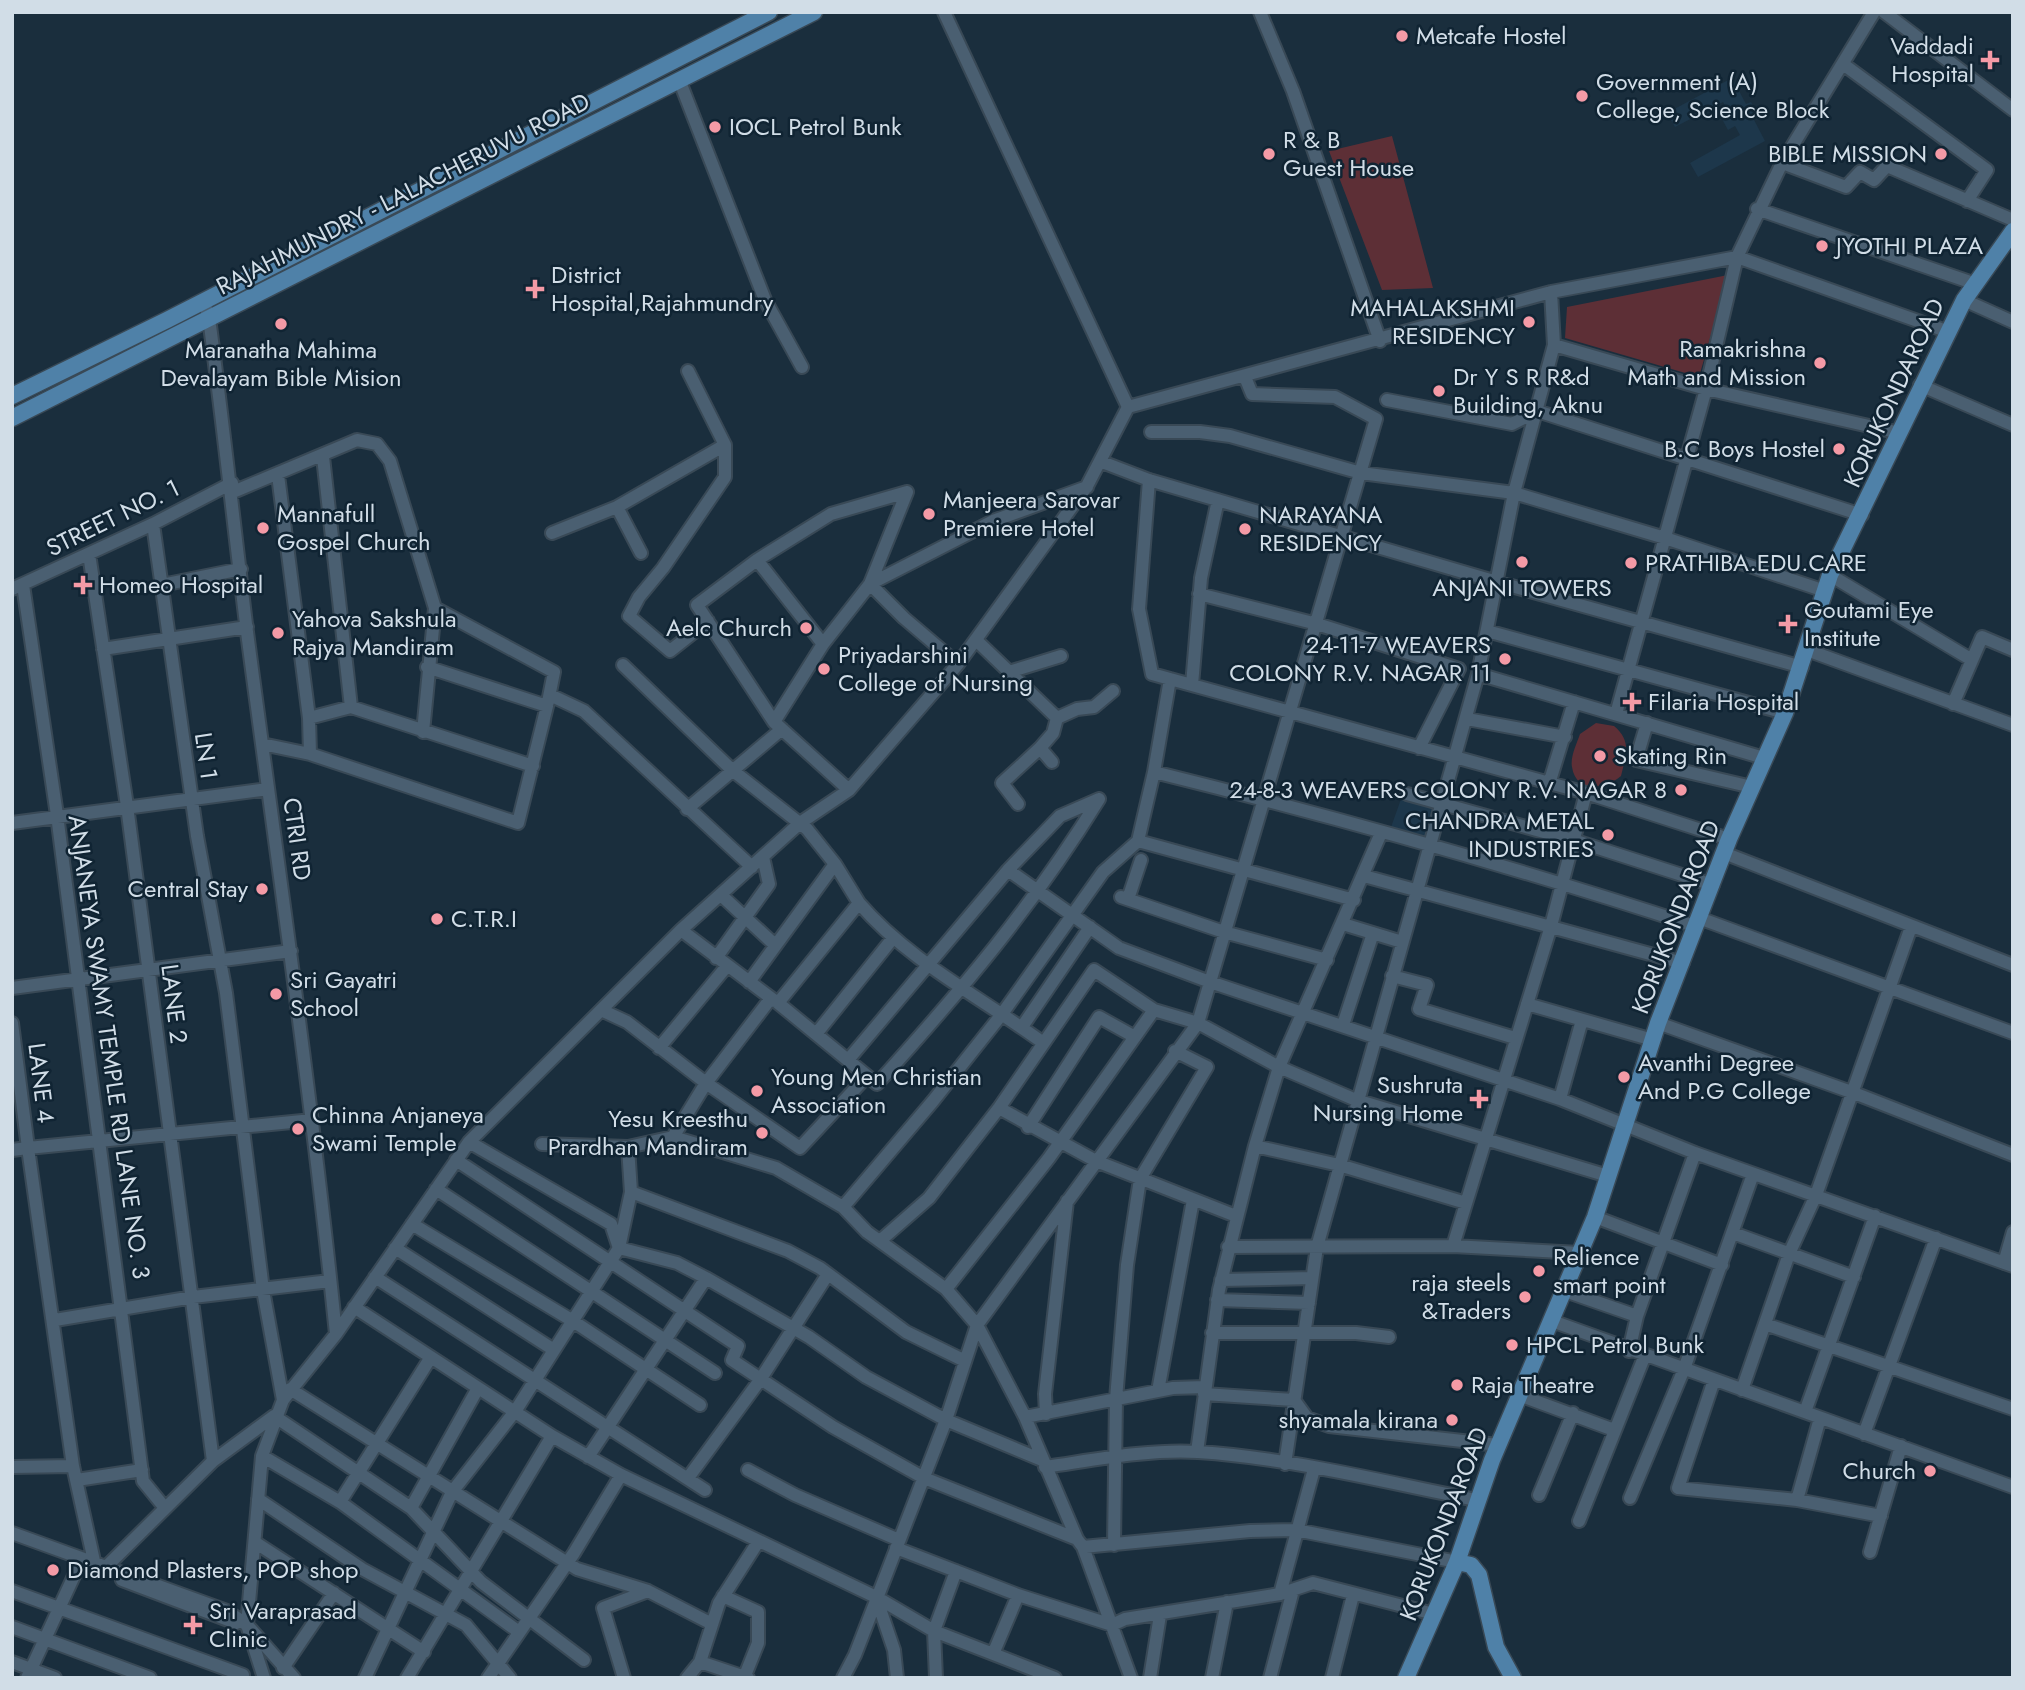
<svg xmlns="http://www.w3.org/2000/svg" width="2025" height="1690" font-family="Jost,sans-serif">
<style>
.built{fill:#1d374b}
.green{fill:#5d2f36}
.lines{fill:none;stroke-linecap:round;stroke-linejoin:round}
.minor-casing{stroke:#394956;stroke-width:16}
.major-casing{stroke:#394956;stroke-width:19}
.minor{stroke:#4a5f71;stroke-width:12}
.major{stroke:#4f81a8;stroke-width:16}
.poi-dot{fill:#f49aa6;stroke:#102433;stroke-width:2.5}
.labels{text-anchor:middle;stroke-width:5;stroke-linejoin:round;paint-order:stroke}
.poi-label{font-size:24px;fill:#d1dde7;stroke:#102433;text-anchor:start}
.street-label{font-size:24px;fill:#d1dde7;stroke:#102433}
</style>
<rect width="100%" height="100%" fill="#1a2e3d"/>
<path class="built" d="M1732,78L1746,104L1751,102L1757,113L1752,116L1765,141L1698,177L1690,163L1740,135L1735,126L1728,130L1722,119L1730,114L1723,102L1675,127L1667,113Z
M1401,799L1435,808L1425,840L1390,830Z"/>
<path class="green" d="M1392,136L1433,288L1382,290L1329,151Z
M1728,275L1699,377L1565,338L1567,307Z
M1596,723L1614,726C1632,741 1626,755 1621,776C1606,789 1576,794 1572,767C1570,757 1577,743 1580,734Z"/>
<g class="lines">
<g class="minor-casing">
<path id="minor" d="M1260,12L1293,91L1380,341
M1884,12L2013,110
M1843,64L1987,170L1967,201
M680,82L765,300L802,367
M1782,163L1846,187L1860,172L1874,180L1887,166L2013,220
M1757,209L1973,283
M1964,300L2013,322
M204,302L209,318C223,422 234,527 247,632C278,866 312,1099 336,1334
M1554,345L1706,389L1900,433
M1920,385L2013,425
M1387,400L1512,424L1537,411L1862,515
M1128,407L1551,292L1737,257L1782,163L1874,12
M1151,432H1200L1230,436L1361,473L1514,493L1665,538L1825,591
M323,457L351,707
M1102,462L1149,480L1497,582L1802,667
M278,475L309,718L310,754L518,823L547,706L427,667
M1149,480L1139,609L1152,674L1170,679
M233,492L357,440L377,444L390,461L435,608L423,732
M617,507L641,553
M153,524L197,836L226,993L263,1290L283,1400
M552,533L617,507L725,445L688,371
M89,554L127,806L213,1461
M757,560L823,644
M1830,575L1972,660
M23,585L57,815L143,1481L165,1508
M162,585L241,569
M12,589L153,524L232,483
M1199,594L1317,624L1459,669L1419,748
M435,608L554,672L548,702
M708,621L670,651L629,616L639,597L663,568L725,477V445
M1487,631L1785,713
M976,640L1057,718L1053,733L1040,748L1052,762
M103,649L247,627
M1807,650L2013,725
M958,664L904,618L870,584L993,521L1087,487
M623,665L732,770L807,829L835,864
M1009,672L1061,656
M1478,674L1764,758
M1192,685L1201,578L1218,500
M550,695L584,711L752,867
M1953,704L1982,637L2013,650
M1616,714L1706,389L1737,257L1949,332
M309,718L351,707L533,766
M1057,718L1077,709L1094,707L1113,691
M1467,719L1565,737
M774,722L823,644L870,584L907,492
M1647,723L1636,760L1752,787
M262,744L310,754
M1154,772C1336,817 1518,868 1695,926
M1549,784L1574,702
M849,790L774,722L697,605L757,560L831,514L907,492
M1407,794L1573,840L1713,885
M1018,804L1002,783L1040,748
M687,809L782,729
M12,823L268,789
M1138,841L1354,900
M1724,853L2013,965
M1008,870L1119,948L1210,982L1560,1099L1695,1153L2013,1266
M1364,876L1683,963
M721,895L775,945
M1121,897L1224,932L1327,960
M1128,899L1141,860
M1699,918L2013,1033
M1343,924L1402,942
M681,930L775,1001
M716,958L769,884L763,857
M1392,976L1427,985L1419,1009L1515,1038
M749,982L835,864L859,903
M12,988L291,951
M1527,1004L1653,1040
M601,1010L627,1022L706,1083L800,1148L867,1076
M12,1023L28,1148L12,1150
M1658,1023L1854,1093L2013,1155
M1343,1025L1373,933
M1022,1027L1090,927
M816,1034L893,938
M1042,1042C980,997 909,961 859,903L778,1003L877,1084C961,991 1033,906 1099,799
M659,1048L727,966
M848,1060L1008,870L1060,816L1099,799
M1560,1099L1582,1020
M999,1108L1096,1161L1236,1216
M1028,1127L1099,1017L1135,1037
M673,1137L706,1083L771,998
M469,1142L611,1224L619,1248
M542,1144L628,1147L673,1137L776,1168L843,1207L867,1232L946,1289L977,1325L1025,1417L1077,1539L1083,1547L1131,1678
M1255,1146L1339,1165L1466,1203
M456,1160L738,1346L732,1360L833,1427L924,1478L1077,1539
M436,1189L715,1373
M631,1192L788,1251L820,1268L906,1332L965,1361
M843,1207L933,1101L1002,1014L1103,872L1138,841L1154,772L1170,679L1586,793L1729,839
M1595,1217L1722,1265
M412,1224L573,1321L700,1405
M1733,1233L1854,1277
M881,1240L929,1198L999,1108L1094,970L1154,1010L1198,1023L1279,1067L1356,1100L1608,1176
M1453,1246L1551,926L1586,793
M1228,1247L1453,1246L1580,1253
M395,1248L554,1350
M619,1248L677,1263L706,1278L809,1337L866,1377L946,1420L1042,1460
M2004,1263L2013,1232
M375,1277L705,1490
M1221,1280L1312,1278
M946,1289L1049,1158L1154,1010
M1565,1291L1637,1316
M1217,1300L1309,1303
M354,1307L552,1436L621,1475L876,1597L934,1631L1055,1678
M55,1320L193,1297L330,1281
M1552,1321L2013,1487
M1765,1324L2013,1409
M1212,1333H1356L1389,1337
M1629,1351L1637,1316L1695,1153
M431,1357L340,1502L519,1632
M1714,1380L1678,1488L1797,1500L1881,1516
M290,1389L577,1569L648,1591L712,1624
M1742,1390L1789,1254L1816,1195L1911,927
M1158,1391L1193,1200
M1204,1394L1294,1400L1307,1418L1329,1426L1498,1445
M1519,1395L1614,1430
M1805,1412L1875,1216
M1046,1414L1045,1394L1067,1201
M274,1416L411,1508L481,1582L584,1660
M1025,1417L1173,1388L1205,1387
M1864,1434L1936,1238
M1197,1452L1219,1290L1255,1146L1279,1067L1381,833
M262,1456L340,1502
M588,1457L706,1278
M1285,1464L1317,1247L1478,674L1514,493L1554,345L1551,292
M12,1467L73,1466
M1045,1467C1094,1460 1148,1449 1198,1452C1291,1458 1385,1482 1476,1500
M748,1470L795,1495L899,1540
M688,1478L760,1380L828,1274
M77,1480L142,1470
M1539,1495L1573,1413
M1630,1498L1684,1369L1753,1174
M258,1499L362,1569L466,1625L510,1678
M1797,1500L1820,1418
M411,1508L478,1388
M1579,1521L1645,1355
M12,1533L227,1611L247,1625L294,1678
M256,1543L424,1652
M1114,1545L1116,1399L1127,1265L1140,1179L1207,1067L1175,1051
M1083,1547L1250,1531L1296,1530L1457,1562
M896,1548L1018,1595L1112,1625L1125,1619L1280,1594L1313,1583L1434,1614
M1870,1552L1901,1446
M94,1561L73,1466L28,1148L312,1120
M107,1566L213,1461L274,1416
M122,1580L236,1623
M12,1591L243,1675
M1280,1594L1314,1469
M723,1596L758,1612V1643L744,1678
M876,1597L894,1650L897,1678
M12,1627L150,1678
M993,1654L1018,1595
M12,1662L55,1678
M700,1662L748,1678
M283,1668L334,1593
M27,1678L79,1565
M264,1678L247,1625L262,1456L283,1400L336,1334L469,1142L681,930L800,823L849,790L958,664L1087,486L1128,407L944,12
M365,1678L452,1492L516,1410L619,1248L631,1192L628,1147
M407,1678L552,1436
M488,1678L574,1553L621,1475
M624,1678L603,1608L648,1591
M687,1678L700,1662L719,1603L758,1542
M843,1678L855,1655L946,1420L977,1325L1198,1023L1376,419L1335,397L1252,394L1245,377
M936,1678L934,1631L956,1571
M1150,1678L1160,1615
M1212,1678L1227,1602
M1270,1678L1293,1590
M1332,1678L1353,1595"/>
</g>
<g class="major-casing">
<path id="major" d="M12,396L167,320L769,12
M12,418L814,12
M1457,1562L1471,1565L1479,1575L1496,1647L1513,1678
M1406,1678L1457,1562L1492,1460L1595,1217L1658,1023L1729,839L1785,713L1830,575L1964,300L2013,231"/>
</g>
<use href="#minor" class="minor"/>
<use href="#major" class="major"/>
</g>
<g class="poi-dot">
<circle cx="1402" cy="36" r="7"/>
<path d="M1986.5 49.5h7v7h7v7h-7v7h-7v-7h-7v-7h7z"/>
<circle cx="1582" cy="96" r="7"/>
<circle cx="715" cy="127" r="7"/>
<circle cx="1269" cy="154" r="7"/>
<circle cx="1941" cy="154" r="7"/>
<circle cx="1822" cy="246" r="7"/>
<path d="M531.5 278.5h7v7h7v7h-7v7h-7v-7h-7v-7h7z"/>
<circle cx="1529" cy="322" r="7"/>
<circle cx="281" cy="324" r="7"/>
<circle cx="1820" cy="363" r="7"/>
<circle cx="1439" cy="391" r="7"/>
<circle cx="1839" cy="449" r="7"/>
<circle cx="929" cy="514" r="7"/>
<circle cx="263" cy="528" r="7"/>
<circle cx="1245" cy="529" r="7"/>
<circle cx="1522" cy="562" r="7"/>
<circle cx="1631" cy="563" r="7"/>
<path d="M79.5 574.5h7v7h7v7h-7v7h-7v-7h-7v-7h7z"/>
<path d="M1784.5 613.5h7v7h7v7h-7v7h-7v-7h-7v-7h7z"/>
<circle cx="806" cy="628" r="7"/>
<circle cx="278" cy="633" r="7"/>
<circle cx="1505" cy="659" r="7"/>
<circle cx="824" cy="669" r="7"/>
<path d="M1628.5 691.5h7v7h7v7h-7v7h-7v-7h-7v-7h7z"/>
<circle cx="1600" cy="756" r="7"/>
<circle cx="1681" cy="790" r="7"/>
<circle cx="1608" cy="835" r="7"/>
<circle cx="262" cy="889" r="7"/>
<circle cx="437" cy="919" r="7"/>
<circle cx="276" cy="994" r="7"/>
<circle cx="1624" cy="1077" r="7"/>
<circle cx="757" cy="1091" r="7"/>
<path d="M1475.5 1088.5h7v7h7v7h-7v7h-7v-7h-7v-7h7z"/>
<circle cx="298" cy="1129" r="7"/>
<circle cx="762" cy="1133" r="7"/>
<circle cx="1539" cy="1271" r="7"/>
<circle cx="1525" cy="1297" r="7"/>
<circle cx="1512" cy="1345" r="7"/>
<circle cx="1457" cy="1385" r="7"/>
<circle cx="1452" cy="1420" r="7"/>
<circle cx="1930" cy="1471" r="7"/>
<circle cx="53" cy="1570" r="7"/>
<path d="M189.5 1614.5h7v7h7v7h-7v7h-7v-7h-7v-7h7z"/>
</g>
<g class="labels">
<g class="poi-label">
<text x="1416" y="44">Metcafe Hostel</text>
<text x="1974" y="54" text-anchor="end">Vaddadi<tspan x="1974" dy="28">Hospital</tspan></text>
<text x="1596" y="90">Government (A)<tspan x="1596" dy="28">College, Science Block</tspan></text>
<text x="729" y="135">IOCL Petrol Bunk</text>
<text x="1283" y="148">R &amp; B<tspan x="1283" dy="28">Guest House</tspan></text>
<text x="1927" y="162" text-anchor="end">BIBLE MISSION</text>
<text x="1836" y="254">JYOTHI PLAZA</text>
<text x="551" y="283">District<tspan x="551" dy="28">Hospital,Rajahmundry</tspan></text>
<text x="1515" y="316" text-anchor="end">MAHALAKSHMI<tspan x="1515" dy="28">RESIDENCY</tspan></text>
<text x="1806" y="357" text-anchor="end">Ramakrishna<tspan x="1806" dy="28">Math and Mission</tspan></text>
<text x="281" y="358" text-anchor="middle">Maranatha Mahima<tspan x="281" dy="28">Devalayam Bible Mision</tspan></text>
<text x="1453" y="385">Dr Y S R R&amp;d<tspan x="1453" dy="28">Building, Aknu</tspan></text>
<text x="1825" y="457" text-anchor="end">B.C Boys Hostel</text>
<text x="943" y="508">Manjeera Sarovar<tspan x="943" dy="28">Premiere Hotel</tspan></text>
<text x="277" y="522">Mannafull<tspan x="277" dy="28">Gospel Church</tspan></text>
<text x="1259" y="523">NARAYANA<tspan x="1259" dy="28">RESIDENCY</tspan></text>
<text x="1645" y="571">PRATHIBA.EDU.CARE</text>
<text x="99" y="593">Homeo Hospital</text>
<text x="1522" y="596" text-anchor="middle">ANJANI TOWERS</text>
<text x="1804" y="618">Goutami Eye<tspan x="1804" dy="28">Institute</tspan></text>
<text x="292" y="627">Yahova Sakshula<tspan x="292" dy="28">Rajya Mandiram</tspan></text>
<text x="792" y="636" text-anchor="end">Aelc Church</text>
<text x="1491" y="653" text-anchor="end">24-11-7 WEAVERS<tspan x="1491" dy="28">COLONY R.V. NAGAR 11</tspan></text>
<text x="838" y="663">Priyadarshini<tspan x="838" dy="28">College of Nursing</tspan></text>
<text x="1648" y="710">Filaria Hospital</text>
<text x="1614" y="764">Skating Rin</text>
<text x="1667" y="798" text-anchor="end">24-8-3 WEAVERS COLONY R.V. NAGAR 8</text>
<text x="1594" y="829" text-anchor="end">CHANDRA METAL<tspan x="1594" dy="28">INDUSTRIES</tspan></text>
<text x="248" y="897" text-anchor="end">Central Stay</text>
<text x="451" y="927">C.T.R.I</text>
<text x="290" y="988">Sri Gayatri<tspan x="290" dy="28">School</tspan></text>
<text x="1638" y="1071">Avanthi Degree<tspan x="1638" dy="28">And P.G College</tspan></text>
<text x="771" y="1085">Young Men Christian<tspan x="771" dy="28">Association</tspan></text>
<text x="1463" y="1093" text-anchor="end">Sushruta<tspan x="1463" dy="28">Nursing Home</tspan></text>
<text x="312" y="1123">Chinna Anjaneya<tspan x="312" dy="28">Swami Temple</tspan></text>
<text x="748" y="1127" text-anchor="end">Yesu Kreesthu<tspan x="748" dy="28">Prardhan Mandiram</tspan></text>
<text x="1553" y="1265">Relience<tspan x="1553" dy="28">smart point</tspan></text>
<text x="1511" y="1291" text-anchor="end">raja steels<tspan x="1511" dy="28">&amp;Traders</tspan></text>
<text x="1526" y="1353">HPCL Petrol Bunk</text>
<text x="1471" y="1393">Raja Theatre</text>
<text x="1438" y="1428" text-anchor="end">shyamala kirana</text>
<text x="1916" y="1479" text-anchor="end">Church</text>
<text x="67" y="1578">Diamond Plasters, POP shop</text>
<text x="209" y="1619">Sri Varaprasad<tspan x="209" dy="28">Clinic</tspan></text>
</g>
<g class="street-label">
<text transform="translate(403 194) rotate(-27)" y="8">RAJAHMUNDRY - LALACHERUVU ROAD</text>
<text transform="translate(1894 393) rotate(-65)" y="8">KORUKONDAROAD</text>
<text transform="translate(113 518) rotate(-26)" y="8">STREET NO. 1</text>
<text transform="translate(206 756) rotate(82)" y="8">LN 1</text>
<text transform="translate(297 839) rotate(82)" y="8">CTRI RD</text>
<text transform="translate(1676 917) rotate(-69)" y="8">KORUKONDAROAD</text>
<text transform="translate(174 1004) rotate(83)" y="8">LANE 2</text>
<text transform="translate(109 1047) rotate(82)" y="8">ANJANEYA SWAMY TEMPLE RD LANE NO. 3</text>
<text transform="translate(41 1083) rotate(83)" y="8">LANE 4</text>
<text transform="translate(1444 1524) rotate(-69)" y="8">KORUKONDAROAD</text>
</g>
</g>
<rect width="2025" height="1690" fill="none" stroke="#d1dde7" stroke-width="28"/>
</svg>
